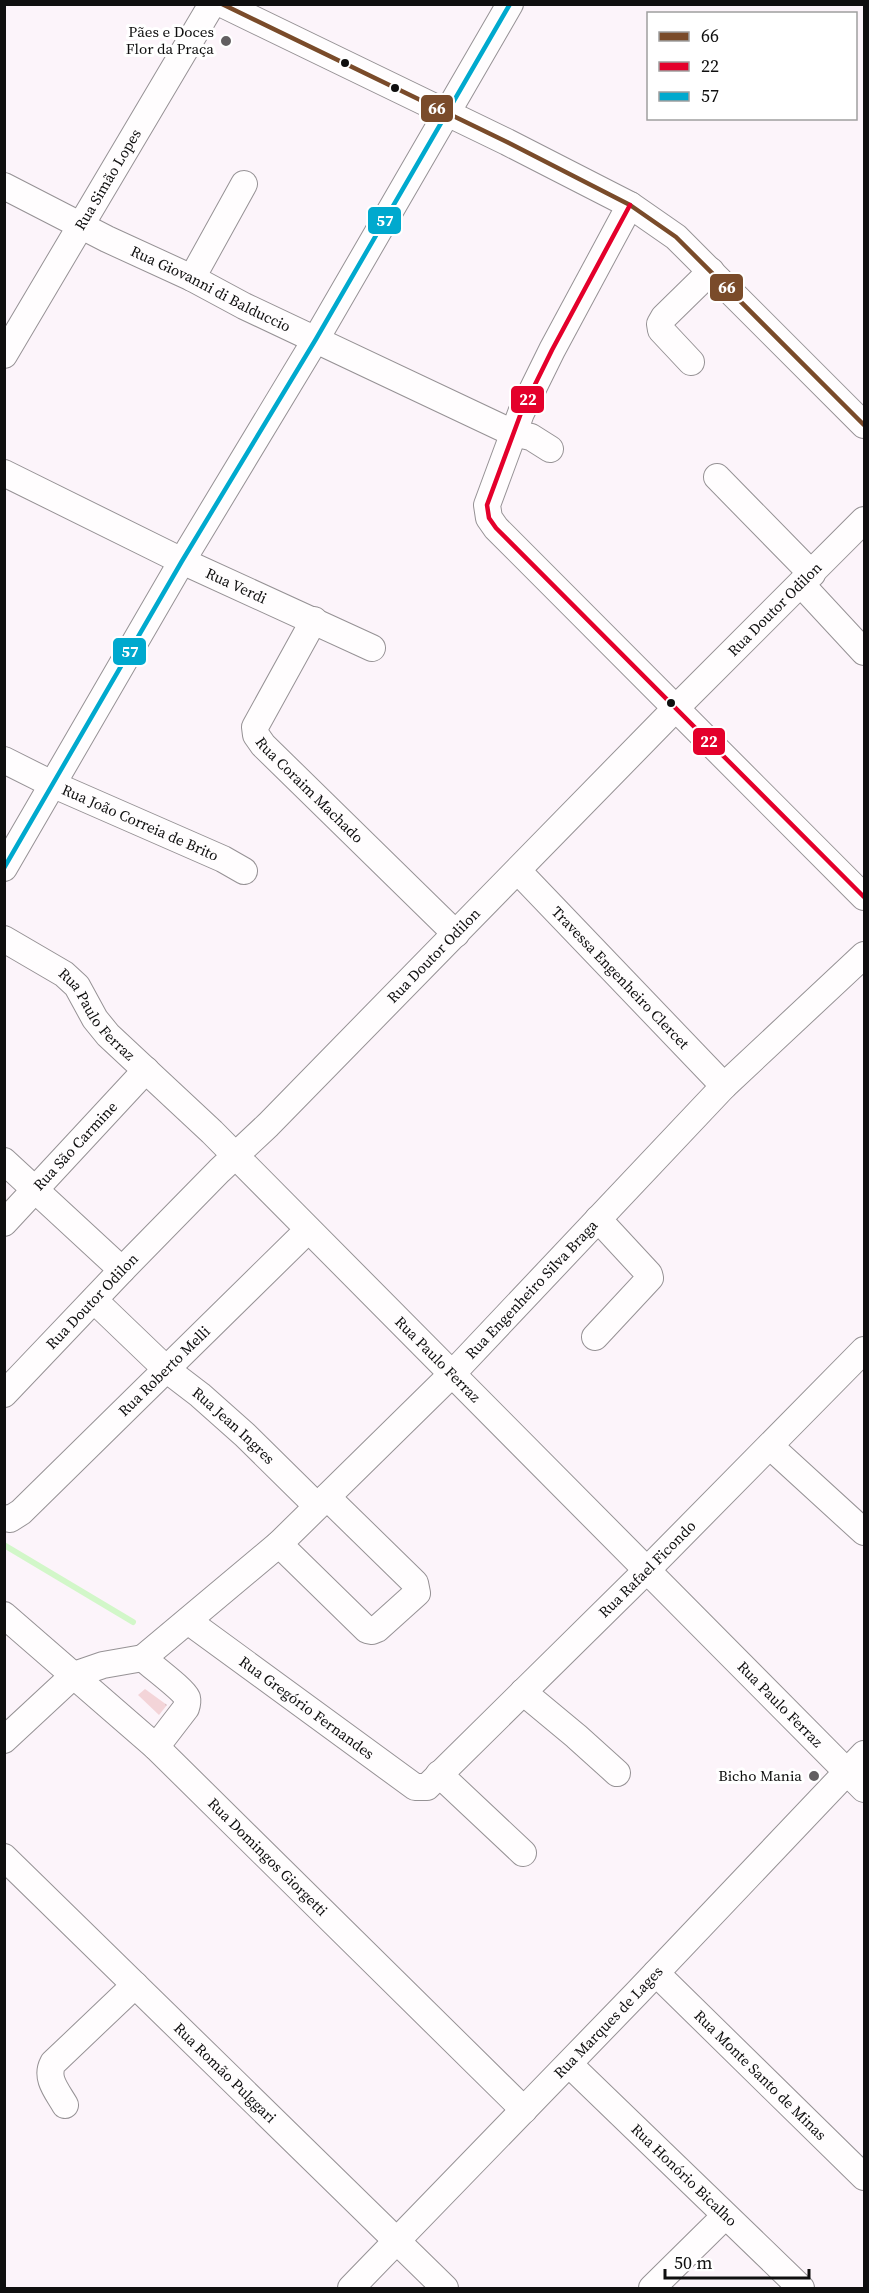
<svg xmlns="http://www.w3.org/2000/svg" width="869" height="2293" font-family="'Source Serif 4',serif">
<style>
.park{fill:url(#park-tufts)}
.lines{fill:none;stroke-linecap:round;stroke-linejoin:round}
.stream{stroke:#d2f7c9;stroke-width:6}
.minor-casing{stroke:#969295;stroke-width:28}
.minor{stroke:#fffdfe;stroke-width:26}
.bus-1-casing{stroke:#fff;stroke-width:9}
.bus-2-casing{stroke:#fff;stroke-width:9}
.bus-3-casing{stroke:#fff;stroke-width:9}
.bus-1{stroke:#7a4b2a;stroke-width:4.5}
.bus-2{stroke:#e4002b;stroke-width:4.5}
.bus-3{stroke:#00a9ce;stroke-width:4.5}
.poi-dot{fill:#625f61;stroke:#fff;stroke-width:2}
.bus-dot{fill:#0f0f0f;stroke:#fff;stroke-width:2}
.labels{text-anchor:middle;stroke-width:6;stroke-linejoin:round;paint-order:stroke}
.poi-label{font-size:15px;fill:#0f0f0f;stroke:#fff;text-anchor:end}
.street-label{font-size:15px;fill:#0f0f0f;stroke:#fff}
.line-badge{stroke:#fff;stroke-width:2}
.badge-label{font-size:16px;text-anchor:middle;font-weight:bold;fill:#fff}
</style>
<defs>
<pattern id="park-tufts" width="24" height="20" patternUnits="userSpaceOnUse" patternTransform="scale(1.5)"><rect width="24" height="20" fill="#f3d4d8"/><path d="M3 7l-1-3M5 7V3M7 7l1-3M15 17l-1-3M17 17v-4M19 17l1-3" fill="none" stroke="#cfb5b8"/></pattern>
</defs>
<rect width="100%" height="100%" fill="#fcf4fa"/>
<path class="park" d="M145,1689L167,1705L159,1715L138,1695Z"/>
<g class="lines">
<path class="stream" d="M4,1545L133,1622"/>
<g class="minor-casing">
<g id="minor">
<path d="M222,4L507,142L630,205L676,237L864,425"/>
<path id="s1" d="M4,186L107,239L192,278L244,306L513,433L531,437L550,449"/>
<path d="M630,205L552,350L521,413L487,505L489,518L496,528L864,897"/>
<path d="M192,278L244,184"/>
<path id="s2" d="M4,355L212,4"/>
<path d="M691,362L661,330L660,324L664,317L711,271"/>
<path id="s3" d="M4,473L182,561L372,648"/>
<path d="M717,477L812,574"/>
<path d="M801,584L864,652"/>
<path id="s4" d="M314,620L255,727L256,735L263,745L456,934"/>
<path id="s5" d="M4,760L54,785L223,859L244,871"/>
<path d="M4,868L182,561L316,339L510,4"/>
<path id="s6" d="M518,871L724,1086"/>
<path id="s7" d="M4,939L64,974L77,986L95,1019L108,1035L212,1132L864,1789"/>
<path d="M4,1161L122,1270"/>
<path id="s8" d="M4,1223L146,1070"/>
<path id="s9" d="M94,1300L166,1369L200,1395L245,1435L317,1506"/>
<path d="M595,1337L650,1278L649,1274L598,1219"/>
<path id="s10" d="M4,1394L122,1270L219,1171L268,1125L675,709L864,520"/>
<path d="M770,1446L864,1532"/>
<path id="s11" d="M4,1518L10,1519L21,1512L308,1230"/>
<path d="M279,1544L367,1630L372,1631L377,1629L417,1593L415,1583L327,1497"/>
<path id="s12" d="M4,1615L156,1747L524,2110"/>
<path id="s13" d="M188,1621L415,1787H427L647,1570L864,1350"/>
<path id="s14" d="M143,1658L279,1544L451,1375L724,1086L864,955"/>
<path d="M143,1658C151,1666 183,1689 187,1698C188,1702 187,1705 186,1708L156,1747"/>
<path d="M523,1692L576,1736L617,1773"/>
<path d="M4,1740L74,1675L103,1665L143,1658"/>
<path d="M439,1774L523,1853"/>
<path id="s15" d="M4,1857L445,2288"/>
<path id="s16" d="M656,1973L864,2177"/>
<path id="s17" d="M569,2064L801,2288"/>
<path d="M65,2105C57,2091 45,2078 53,2063L135,1985"/>
<path id="s18" d="M351,2288L636,1994L864,1754"/>
<path d="M652,2288L725,2216"/>
</g>
</g>
<use href="#minor" class="minor"/>
<g class="bus-1-casing">
<path id="bus-1" d="M222,4L507,142L630,205L676,237L864,425"/>
</g>
<g class="bus-2-casing">
<path id="bus-2" d="M630,205L552,350L521,413L487,505L489,518L496,528L864,897"/>
</g>
<g class="bus-3-casing">
<path id="bus-3" d="M4,868L182,561L316,339L510,4"/>
</g>
<use href="#bus-1" class="bus-1"/>
<use href="#bus-2" class="bus-2"/>
<use href="#bus-3" class="bus-3"/>
</g>
<g class="poi-dot">
<circle cx="226" cy="41" r="6"/>
<circle cx="814" cy="1776" r="6"/>
</g>
<g class="bus-dot">
<circle cx="345" cy="63" r="5"/>
<circle cx="395" cy="88" r="5"/>
<circle cx="671" cy="703" r="5"/>
</g>
<g class="labels">
<g class="poi-label">
<text x="214" y="37">Pães e Doces<tspan x="214" dy="17">Flor da Praça</tspan></text>
<text x="802" y="1781">Bicho Mania</text>
</g>
<g class="street-label">
<text dy="5" stroke="none"><textPath href="#s2" startOffset="204">Rua Simão Lopes</textPath></text>
<text dy="5" stroke="none"><textPath href="#s1" startOffset="231">Rua Giovanni di Balduccio</textPath></text>
<text dy="5" stroke="none"><textPath href="#s3" startOffset="258">Rua Verdi</textPath></text>
<text dy="5" stroke="none"><textPath href="#s10" startOffset="1100">Rua Doutor Odilon</textPath></text>
<text dy="5" stroke="none"><textPath href="#s4" startOffset="207">Rua Coraim Machado</textPath></text>
<text dy="5" stroke="none"><textPath href="#s5" startOffset="150">Rua João Correia de Brito</textPath></text>
<text dy="5" stroke="none"><textPath href="#s10" startOffset="614">Rua Doutor Odilon</textPath></text>
<text dy="5" stroke="none"><textPath href="#s6" startOffset="148">Travessa Engenheiro Clercet</textPath></text>
<text dy="5" stroke="none"><textPath href="#s7" startOffset="122">Rua Paulo Ferraz</textPath></text>
<text dy="5" stroke="none"><textPath href="#s8" startOffset="105">Rua São Carmine</textPath></text>
<text dy="5" stroke="none"><textPath href="#s14" startOffset="536">Rua Engenheiro Silva Braga</textPath></text>
<text dy="5" stroke="none"><textPath href="#s10" startOffset="128">Rua Doutor Odilon</textPath></text>
<text dy="5" stroke="none"><textPath href="#s7" startOffset="608">Rua Paulo Ferraz</textPath></text>
<text dy="5" stroke="none"><textPath href="#s11" startOffset="220">Rua Roberto Melli</textPath></text>
<text dy="5" stroke="none"><textPath href="#s9" startOffset="188">Rua Jean Ingres</textPath></text>
<text dy="5" stroke="none"><textPath href="#s13" startOffset="603">Rua Rafael Ficondo</textPath></text>
<text dy="5" stroke="none"><textPath href="#s7" startOffset="1094">Rua Paulo Ferraz</textPath></text>
<text dy="5" stroke="none"><textPath href="#s13" startOffset="147">Rua Gregório Fernandes</textPath></text>
<text dy="5" stroke="none"><textPath href="#s12" startOffset="358">Rua Domingos Giorgetti</textPath></text>
<text dy="5" stroke="none"><textPath href="#s18" startOffset="370">Rua Marques de Lages</textPath></text>
<text dy="5" stroke="none"><textPath href="#s15" startOffset="309">Rua Romão Pulggari</textPath></text>
<text dy="5" stroke="none"><textPath href="#s16" startOffset="146">Rua Monte Santo de Minas</textPath></text>
<text dy="5" stroke="none"><textPath href="#s17" startOffset="160">Rua Honório Bicalho</textPath></text>
</g>
</g>
<g class="line-badge">
<rect x="420" y="94" width="34" height="29" rx="6" fill="#7a4b2a"/>
<rect x="367" y="206" width="35" height="29" rx="6" fill="#00a9ce"/>
<rect x="709" y="273" width="35" height="29" rx="6" fill="#7a4b2a"/>
<rect x="510" y="385" width="35" height="29" rx="6" fill="#e4002b"/>
<rect x="112" y="637" width="35" height="29" rx="6" fill="#00a9ce"/>
<rect x="692" y="727" width="34" height="29" rx="6" fill="#e4002b"/>
</g>
<g class="badge-label">
<text x="437" y="114">66</text>
<text x="385" y="226">57</text>
<text x="727" y="293">66</text>
<text x="528" y="405">22</text>
<text x="130" y="657">57</text>
<text x="709" y="747">22</text>
</g>
<rect width="869" height="2293" fill="none" stroke="#0f0f0f" stroke-width="12"/>
<rect x="647" y="12" width="210" height="108" fill="#ffffff" stroke="#9f9f9f" stroke-width="1.5"/>
<rect x="659" y="32" width="30" height="9" fill="#7a4b2a" stroke="#9f9f9f" stroke-width="1.5"/>
<text x="701" y="42" font-size="18" fill="#0f0f0f">66</text>
<rect x="659" y="62" width="30" height="9" fill="#e4002b" stroke="#9f9f9f" stroke-width="1.5"/>
<text x="701" y="72" font-size="18" fill="#0f0f0f">22</text>
<rect x="659" y="92" width="30" height="9" fill="#00a9ce" stroke="#9f9f9f" stroke-width="1.5"/>
<text x="701" y="102" font-size="18" fill="#0f0f0f">57</text>
<path d="M665 2269v9h144v-9" fill="none" stroke="#0f0f0f" stroke-width="3"/>
<text x="674" y="2269" font-size="18" fill="#0f0f0f" stroke="#ffffff" stroke-width="4.5" paint-order="stroke">50 m</text>
</svg>
